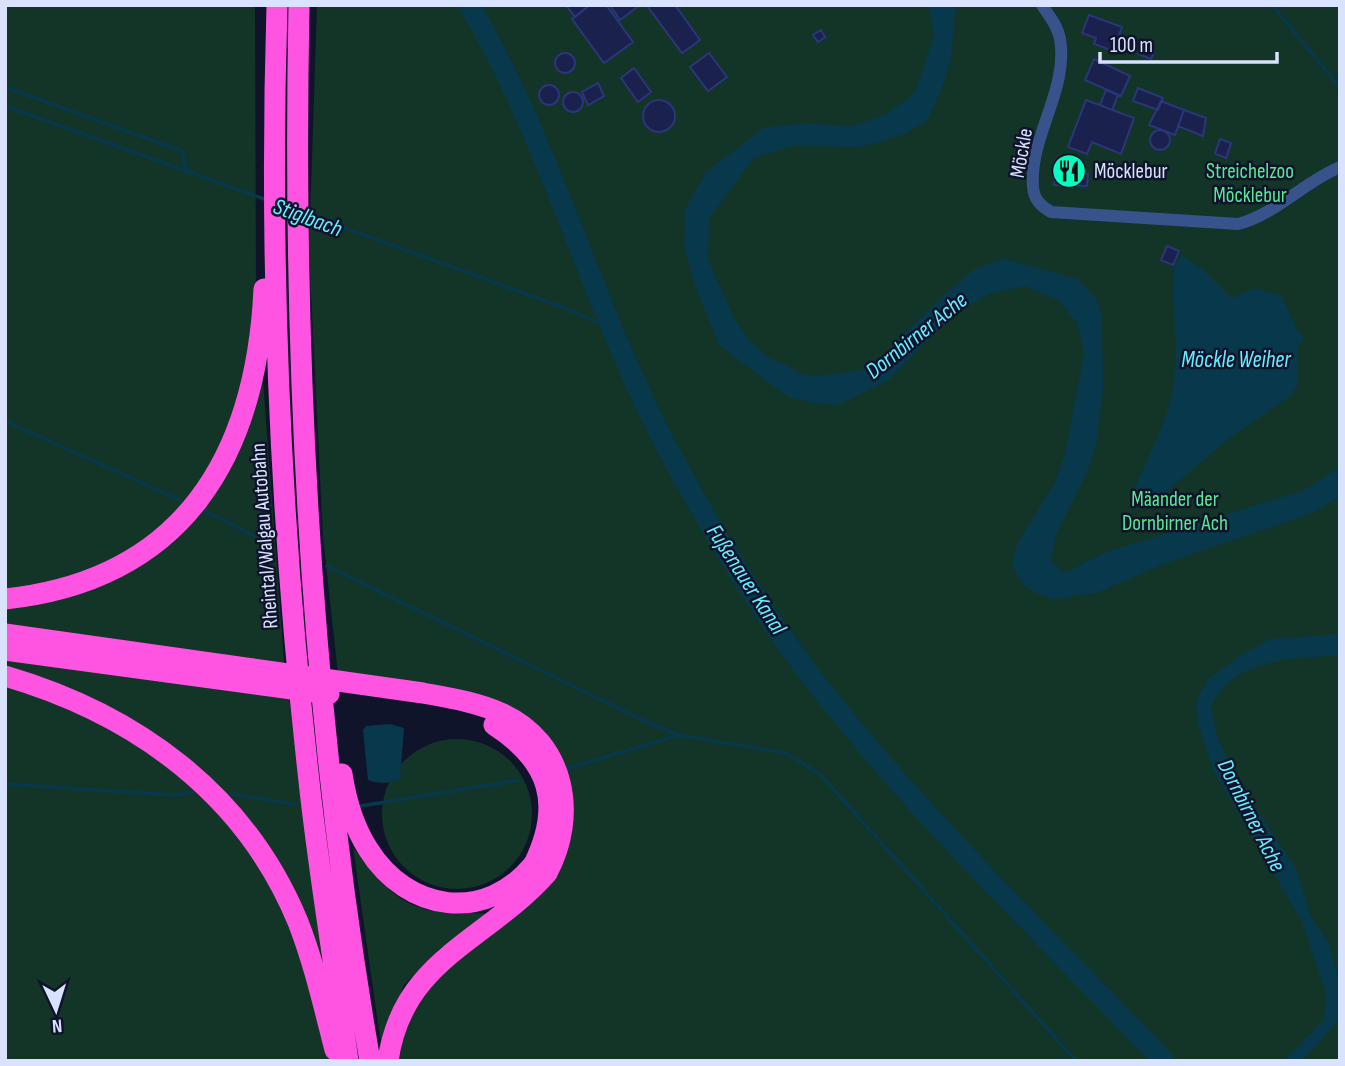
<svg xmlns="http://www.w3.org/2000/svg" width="1345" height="1066" font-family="'Sofia Sans Condensed',sans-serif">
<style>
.green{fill:#123527}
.water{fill:#08384b}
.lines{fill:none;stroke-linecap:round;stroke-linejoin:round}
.stream{stroke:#08384b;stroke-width:3.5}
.river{stroke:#08384b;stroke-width:21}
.building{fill:#1a214d;stroke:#2b367a;stroke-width:2}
.street{stroke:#38528c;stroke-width:12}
.highway{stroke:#ff54e1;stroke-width:21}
.highway-bridge{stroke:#ff54e1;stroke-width:21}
.labels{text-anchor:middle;stroke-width:5;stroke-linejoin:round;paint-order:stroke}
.street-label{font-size:21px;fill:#d9e2ff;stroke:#0f142b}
.poi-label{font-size:21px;fill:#d9e2ff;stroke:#0f142b;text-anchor:start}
.park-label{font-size:21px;fill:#5de794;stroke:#0f142b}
.water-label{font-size:23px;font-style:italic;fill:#67edff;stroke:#0f142b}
</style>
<rect width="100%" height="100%" fill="#0f142b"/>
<path class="green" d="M5,5H255L256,287L284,661L338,1061H5Z
M317,5H1340V1061H393L406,1017L446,964L553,878L530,722L338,674L323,537L309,251Z
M382 814a75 75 0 1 1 150 0a75 75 0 1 1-150 0Z
M353,847C400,909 414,915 492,913L439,949L404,985L382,1052Z"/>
<path class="water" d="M929,5H954L955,12L951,59L941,91L926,122L902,135L876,143L858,147L793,146L754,158L709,218L708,260L735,320L749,340L768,357L787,366L805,375L821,376L868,369L946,293L975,269L990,263L1005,259L1077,279L1096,298L1102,315L1103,389L1096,444L1088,470L1056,534L1051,560L1063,572L1069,571L1106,552L1302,491L1340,467V496L1315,512L1161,565L1097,593L1053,599L1038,594L1025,586L1012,567L1017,544L1055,482L1065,454L1084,353L1077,323L1058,300L1025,286L989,294L952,315L887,381L838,405L813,403L788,397L719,345L696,288L684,248L685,209L706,172L763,128L802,123L851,126L885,115L910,97L916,89L934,36Z
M1182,255L1202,269L1232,298L1255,288L1282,296L1297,330L1304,337L1298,347V385L1289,397L1232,436L1165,493L1137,504L1131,498C1145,459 1169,423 1174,381C1178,344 1172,304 1174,267Z
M1340,634V655C1294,659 1234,657 1211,706L1216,733L1236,779L1296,868L1311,917L1330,944L1340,988V1014L1333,1027L1302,1061H1284L1324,1019L1326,994L1302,922L1213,770L1198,724L1196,702L1207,680L1242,654L1270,639Z
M390,724L404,728L400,778C393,784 376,784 368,780L363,730L366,726Z"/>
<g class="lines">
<path class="stream" d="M1272,5L1339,86
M1339,86L1340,95
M5,87L182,151L187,173
M5,106L267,200
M307,214L567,309L610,328
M5,421L180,500
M200,509L269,543
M327,566L651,724L679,735L786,753L820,774L1076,1061
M562,770L679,735
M5,784L173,795L193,792
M232,794L295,804
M361,806L520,780"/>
<path class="river" d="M469,5C552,145 592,306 668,450C715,537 766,621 828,698C930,827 1051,942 1164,1061"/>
</g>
<path class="building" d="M566,5H590L575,17Z
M590,5H606L633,42L604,63L572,19Z
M610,5H640L620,20Z
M650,5H675L700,40L682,53L648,7Z
M1089,15L1122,27L1113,51L1094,44L1096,38L1082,33Z
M821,30L825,37L818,42L813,35Z
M1141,46L1154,51L1151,59L1138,54Z
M555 63a10 10 0 1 1 20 0a10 10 0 1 1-20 0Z
M709,53L727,77L708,91L690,67Z
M1094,59L1130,76L1121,96L1085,80Z
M634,68L651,92L638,102L621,78Z
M598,83L604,96L588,105L582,92Z
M539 95a10 10 0 1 1 20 0a10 10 0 1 1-20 0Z
M1138,88L1163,98L1158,110L1133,101Z
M1106,90L1118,95L1112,110L1100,105Z
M563 102a10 10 0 1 1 20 0a10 10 0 1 1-20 0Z
M1086,100L1134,118L1121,154L1092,142L1087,154L1068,147Z
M643 116a16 16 0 1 1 32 0a16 16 0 1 1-32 0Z
M1161,101L1184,110L1175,135L1149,125Z
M1184,110L1206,118L1203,136L1178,126Z
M1150 140a10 10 0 1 1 20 0a10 10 0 1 1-20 0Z
M1220,139L1231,143L1226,158L1215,154Z
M1057,160L1074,161L1073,167L1084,168V174H1088L1087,186L1054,185Z
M1167,246L1179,251L1173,265L1161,260Z"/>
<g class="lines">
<path class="street" d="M1042,5C1049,16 1058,26 1060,39C1069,89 1029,137 1033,187C1034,200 1041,206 1051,212L1238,224C1276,214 1304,182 1340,167"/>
<path class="highway" d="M277,5C269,264 280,524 309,781C319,875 335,968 348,1061
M299,5C292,358 310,713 370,1061
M5,599C183,580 256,457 264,289
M5,676C135,714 245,793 298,922C314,963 324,1007 335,1050
M342,774C346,800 354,827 368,849C408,913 486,923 534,864
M388,1061C402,959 487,941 547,873"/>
<path class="highway-bridge" d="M5,634L423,693C450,698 476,702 501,713C566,742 578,816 547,873
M5,650L329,694
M494,725C550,761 563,804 534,864"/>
</g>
<defs>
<g id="restaurant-disc" transform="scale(1.75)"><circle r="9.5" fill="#05ffc1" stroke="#0f142b"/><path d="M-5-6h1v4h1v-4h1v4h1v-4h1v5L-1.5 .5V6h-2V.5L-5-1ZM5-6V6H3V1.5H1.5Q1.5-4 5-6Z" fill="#111"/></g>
</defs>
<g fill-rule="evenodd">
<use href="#restaurant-disc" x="1069" y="171"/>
</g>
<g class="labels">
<g class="street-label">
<text transform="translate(1021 153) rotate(-80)" y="7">Möckle</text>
<text transform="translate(264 536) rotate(-94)" y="7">Rheintal/Walgau Autobahn</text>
</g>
<g class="poi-label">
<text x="1094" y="178">Möcklebur</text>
</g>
<g class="park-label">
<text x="1250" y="178">Streichelzoo<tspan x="1250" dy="24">Möcklebur</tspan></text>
<text x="1175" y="506">Mäander der<tspan x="1175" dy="24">Dornbirner Ach</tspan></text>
</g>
<g class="water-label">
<text transform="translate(308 217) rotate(20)" y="8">Stiglbach</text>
<text transform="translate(916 335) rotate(-39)" y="8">Dornbirner Ache</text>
<text x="1236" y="367">Möckle Weiher</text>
<text transform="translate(747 579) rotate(57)" y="8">Fußenauer Kanal</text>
<text transform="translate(1252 815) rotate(63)" y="8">Dornbirner Ache</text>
</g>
</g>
<rect width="1345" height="1066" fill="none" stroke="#d9e2ff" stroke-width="14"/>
<g transform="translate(56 1010) rotate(176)" stroke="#0f142b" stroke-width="5" paint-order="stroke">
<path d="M0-5L12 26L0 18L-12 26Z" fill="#d9e2ff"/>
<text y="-10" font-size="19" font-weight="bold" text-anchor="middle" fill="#d9e2ff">N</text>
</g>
<path d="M1100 52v10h177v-10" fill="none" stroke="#d9e2ff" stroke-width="3.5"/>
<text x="1110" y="52" font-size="21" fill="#d9e2ff" stroke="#0f142b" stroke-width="5" paint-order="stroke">100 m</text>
</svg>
